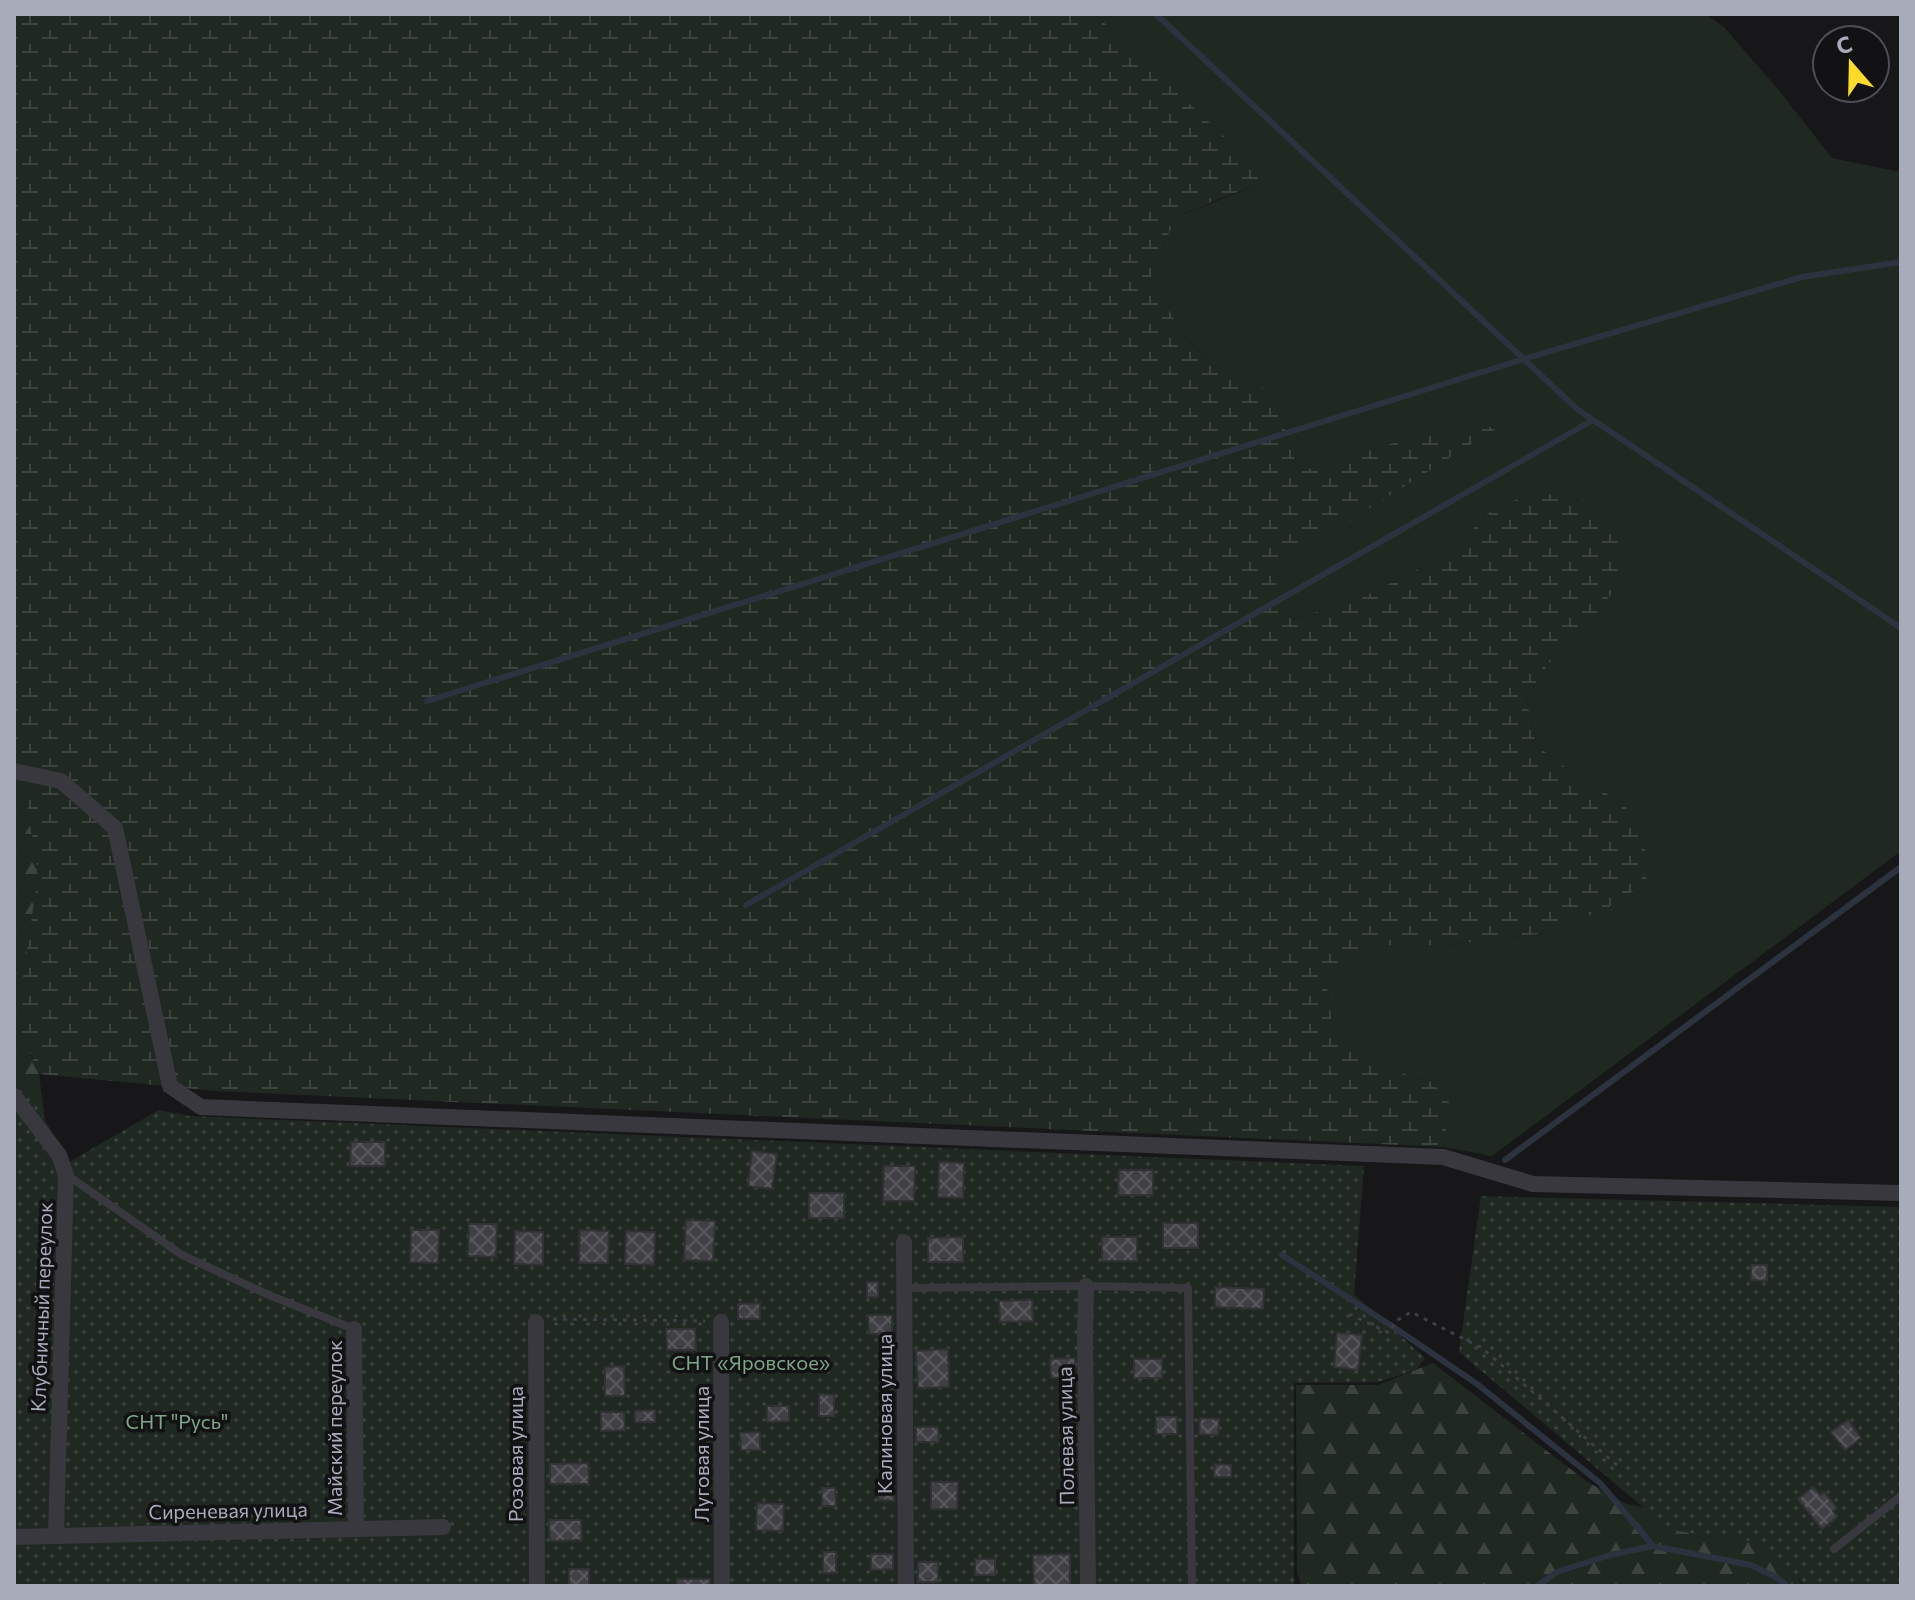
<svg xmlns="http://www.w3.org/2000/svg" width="1915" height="1600" font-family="Commissioner,sans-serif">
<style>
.grass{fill:#1f2821}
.forest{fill:url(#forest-firs)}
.wetland{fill:url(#wetland-marsh)}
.garden{fill:url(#garden-dots)}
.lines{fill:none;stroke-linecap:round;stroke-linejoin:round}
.stream{stroke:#2c333e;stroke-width:6}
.building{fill:url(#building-cross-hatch);stroke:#323135;stroke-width:2}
.path{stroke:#3e3e46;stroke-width:3;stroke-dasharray:4 6;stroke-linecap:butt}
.service{stroke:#38383e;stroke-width:8}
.minor{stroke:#38383e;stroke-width:16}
.labels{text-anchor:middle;stroke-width:7;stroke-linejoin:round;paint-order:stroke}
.street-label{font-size:20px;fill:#a8abba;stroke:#121214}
.park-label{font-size:20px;fill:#7ea688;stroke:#121214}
</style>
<defs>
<pattern id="forest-firs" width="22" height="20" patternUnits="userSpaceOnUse" patternTransform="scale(2)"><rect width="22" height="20" fill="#1f2821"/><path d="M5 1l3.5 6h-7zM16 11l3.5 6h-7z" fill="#3d443f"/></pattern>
<pattern id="wetland-marsh" width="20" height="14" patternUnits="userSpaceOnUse" patternTransform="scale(2)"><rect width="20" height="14" fill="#1f2821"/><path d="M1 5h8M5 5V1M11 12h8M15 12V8" fill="none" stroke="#3d443f"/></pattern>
<pattern id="garden-dots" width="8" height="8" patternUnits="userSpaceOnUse" patternTransform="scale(2)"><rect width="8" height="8" fill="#1f2821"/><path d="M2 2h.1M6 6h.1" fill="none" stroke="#3d443f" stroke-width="1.8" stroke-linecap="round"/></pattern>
<pattern id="building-cross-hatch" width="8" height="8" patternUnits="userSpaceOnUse" patternTransform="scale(2)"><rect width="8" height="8" fill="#3f3f44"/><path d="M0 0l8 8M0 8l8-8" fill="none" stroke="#58585d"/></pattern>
</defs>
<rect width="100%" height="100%" fill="#171719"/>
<path class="grass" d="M1095,14H1705L1724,27L1781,93L1832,158L1901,172V851L1492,1156L1444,1147L1448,1102L1432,1082L1398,1072L1365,1056L1332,1022L1326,980L1378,945H1449L1546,933L1624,803L1583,781L1536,745L1526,697L1554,656L1584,629L1494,508L1445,556L1361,598L1292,620L1271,574L1300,552L1417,436L1299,473L1279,412L1262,388L1218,371L1181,333L1151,275L1176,217L1269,180Z"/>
<path class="forest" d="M14,765L24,783L38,875L22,1033L39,1074L46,1128L14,1093Z
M1433,1363L1586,1481L1626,1504L1701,1518L1768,1540L1803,1586H1302L1297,1573L1296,1385H1378Z"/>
<path class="wetland" d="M14,14H1095L1270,180L1221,198L1176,217L1151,275L1181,333L1218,371L1262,387L1279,412L1299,472L1417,436L1500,426L1300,552L1272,574L1292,620L1361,598L1445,556L1494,508L1538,492L1591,502L1622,536L1616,588L1584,629L1554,656L1526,697L1536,745L1583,781L1624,803L1647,854L1646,883L1607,908L1546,933L1449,945H1378L1326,980L1332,1022L1365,1056L1398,1072L1432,1082L1449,1102L1444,1147L216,1091L39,1074L22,1033L23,977L38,875L24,783L14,765Z"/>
<path class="garden" d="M14,1072L33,1099L69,1162L159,1110L190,1116L1364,1166L1354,1294L1425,1358L1416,1370L1378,1382L1294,1383V1586H14Z
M1481,1196L1901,1207V1586H1806L1752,1541L1670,1530L1459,1352Z"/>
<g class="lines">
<path class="stream" d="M1156,14L1577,409L1901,628
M427,701L1524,359L1802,277L1901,262
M746,905L1593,420
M1505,1160L1901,867
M1282,1255L1395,1328L1477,1384L1600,1483L1653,1546
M1537,1586L1557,1572L1610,1555L1653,1546L1751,1565L1776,1577L1787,1586"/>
</g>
<path class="building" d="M351,1142H385V1166H350Z
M752,1151L777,1154L772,1189L748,1186Z
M939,1162L964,1163L963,1198L938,1197Z
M884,1166H915L914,1201H883Z
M1119,1170H1153V1195H1118Z
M809,1193H844V1218H809Z
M686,1220L715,1221L713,1261L684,1260Z
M1163,1223H1198V1248H1163Z
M469,1224H497L496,1257L468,1256Z
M411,1230H439L438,1263L410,1262Z
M580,1230L609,1231L608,1263H579Z
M515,1231L543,1232V1265L514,1264Z
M626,1231L655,1232L654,1265L625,1264Z
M963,1237V1262H928V1238Z
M1102,1237H1137V1261H1102Z
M1751,1265H1767V1281L1751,1280Z
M867,1282H878V1297H867Z
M1215,1287L1264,1289L1263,1309L1215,1307Z
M1032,1300L1033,1321L1000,1322L999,1301Z
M760,1303V1319H738V1304Z
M868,1315H892V1334H869Z
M666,1329H695L696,1350H667Z
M1337,1333L1362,1335L1358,1370L1334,1367Z
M948,1349L949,1387L918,1388L916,1351Z
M1075,1358V1377L1051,1378L1050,1359Z
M1134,1359H1162V1378H1134Z
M624,1366L625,1396H605V1367Z
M819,1394L834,1395V1416H819Z
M767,1406H789V1421L767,1422Z
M655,1410V1422H635V1411Z
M601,1412H624L625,1430L601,1431Z
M1156,1417H1177V1434H1156Z
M1200,1418L1219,1419L1218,1435L1199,1434Z
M1848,1420L1861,1438L1845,1450L1831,1432Z
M916,1427H938L939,1442H916Z
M760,1432V1450H741L740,1433Z
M588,1463L589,1484H550V1464Z
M1215,1464L1231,1465V1477H1214Z
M931,1482H958L957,1509H931Z
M879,1485H894V1501L878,1500Z
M1813,1487L1820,1495L1824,1492L1837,1508L1833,1511L1837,1517L1822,1529L1798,1499Z
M822,1488H835L836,1506H822Z
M757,1503L784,1504L783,1531L756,1530Z
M549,1520H581L582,1540L550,1541Z
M823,1552H836V1573H823Z
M871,1554H893V1569L871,1570Z
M1070,1554V1586H1034L1033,1555Z
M975,1559H995V1575H975Z
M918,1562H938V1582H918Z
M569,1569H589V1586H569Z
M677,1579H710V1586H677Z"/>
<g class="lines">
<path class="path" d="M1349,1314L1389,1333L1396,1321L1411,1312L1482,1348L1619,1467
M553,1319L705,1321"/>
<path class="service" d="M67,1175L182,1255L271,1296L354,1329
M904,1288L1086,1286L1188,1288L1192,1586
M1834,1549L1901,1496"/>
<path class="minor" d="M14,771L61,781L115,828L170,1086L201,1107L1443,1157L1533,1184L1901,1193
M14,1096L59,1155L66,1175L56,1535
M904,1242L906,1586
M1086,1286L1085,1338L1088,1586
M536,1322L537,1586
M721,1322L722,1586
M354,1329L356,1528
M14,1537L443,1527"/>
</g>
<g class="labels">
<g class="street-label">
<text transform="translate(42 1307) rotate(-88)" y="7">Клубничный переулок</text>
<text transform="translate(885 1414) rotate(-90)" y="7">Калиновая улица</text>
<text transform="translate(335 1428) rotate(-90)" y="7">Майский переулок</text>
<text transform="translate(1066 1436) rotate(-91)" y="7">Полевая улица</text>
<text transform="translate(516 1454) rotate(-90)" y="7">Розовая улица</text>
<text transform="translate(702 1454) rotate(-90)" y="7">Луговая улица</text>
<text transform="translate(228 1511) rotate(-1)" y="7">Сиреневая улица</text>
</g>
<g class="park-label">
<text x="751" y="1370">СНТ «Яровское»</text>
<text x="177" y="1429">СНТ "Русь"</text>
</g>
</g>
<rect width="1915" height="1600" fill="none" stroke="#a8abba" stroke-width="32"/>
<g transform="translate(1851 64) rotate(340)"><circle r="38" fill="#121214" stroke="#4e4f56" stroke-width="2"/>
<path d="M0-6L14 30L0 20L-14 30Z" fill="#fcdb2c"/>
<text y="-12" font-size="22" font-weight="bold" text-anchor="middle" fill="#a8abba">С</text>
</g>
</svg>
